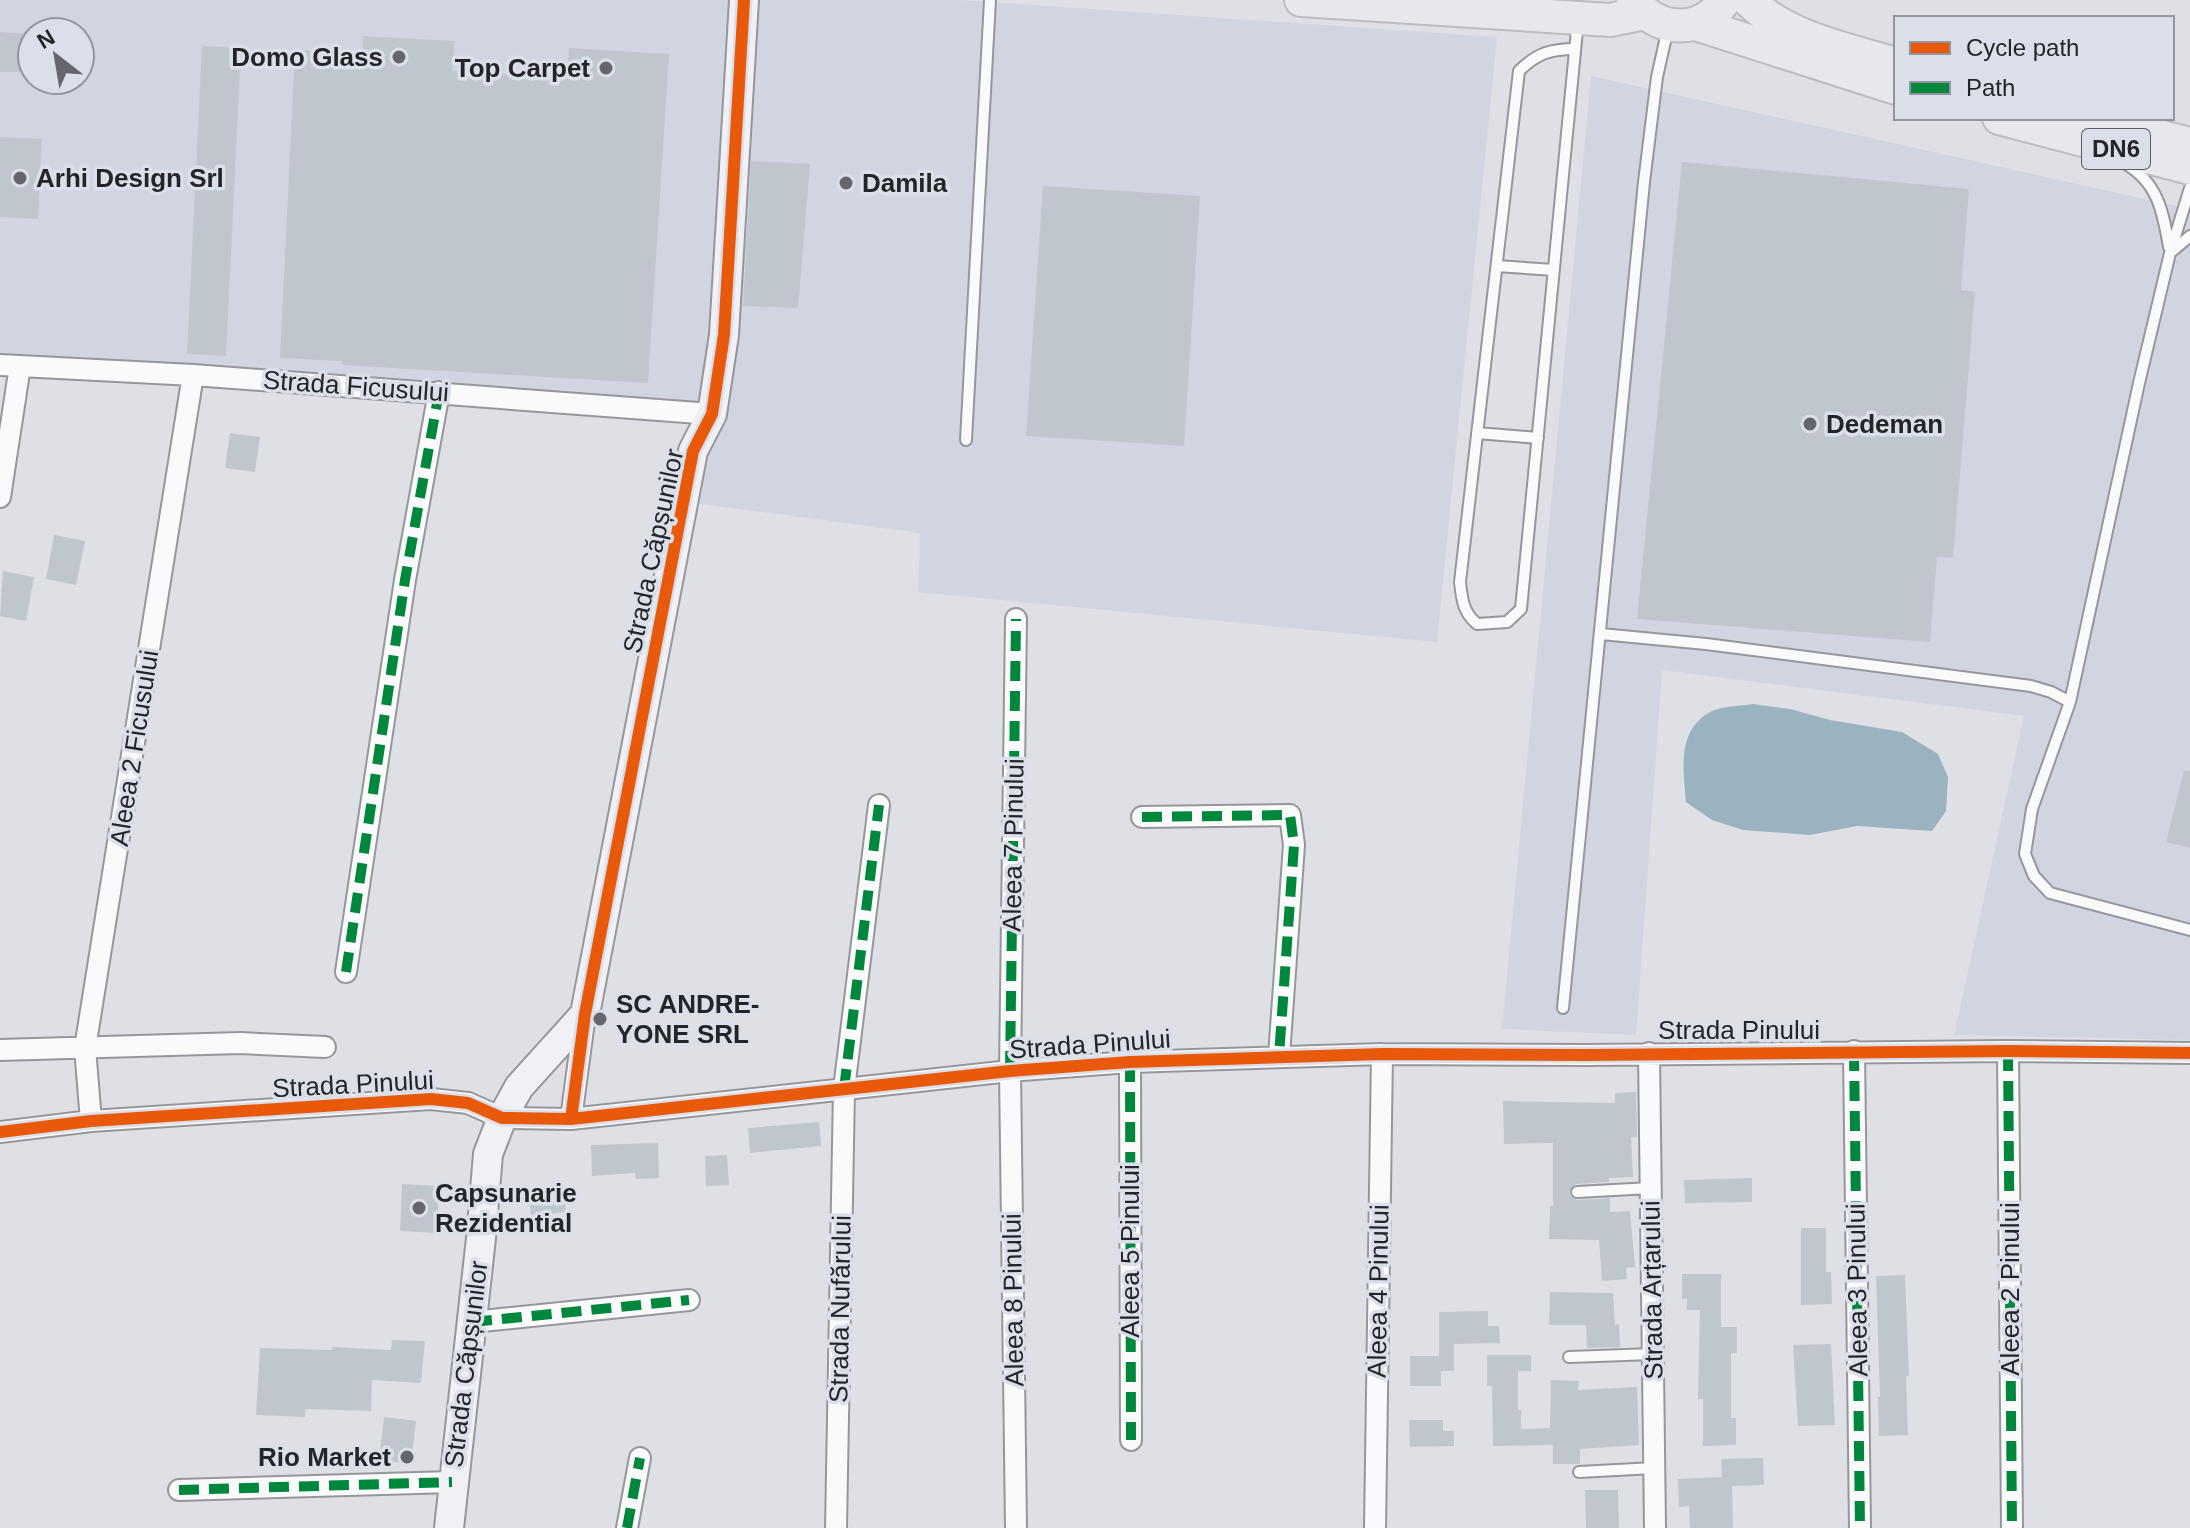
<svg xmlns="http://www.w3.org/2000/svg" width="2190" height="1528" font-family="Arial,sans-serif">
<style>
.built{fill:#d1d5e1;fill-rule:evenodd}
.water{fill:#9bb3c0}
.building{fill:#c0c6cd}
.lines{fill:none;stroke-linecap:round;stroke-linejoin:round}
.lane-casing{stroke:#96979c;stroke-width:14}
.street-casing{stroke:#96979c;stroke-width:24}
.secondary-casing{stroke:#96979c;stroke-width:32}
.primary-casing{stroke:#bbbcbf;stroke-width:36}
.lane{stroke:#fafafb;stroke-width:10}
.street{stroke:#fafafb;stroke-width:20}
.secondary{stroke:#f1f0f4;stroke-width:28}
.primary{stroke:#e7e7ee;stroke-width:32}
.quiet{stroke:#00873e;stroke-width:10;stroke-dasharray:20 10;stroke-linecap:butt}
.cycleway-casing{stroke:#dbdfea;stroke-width:17}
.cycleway{stroke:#e8590c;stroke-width:12}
.poi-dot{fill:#65666b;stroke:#dbdfea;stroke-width:3}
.labels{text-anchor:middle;stroke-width:7;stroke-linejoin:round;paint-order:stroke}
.shield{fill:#dbdfea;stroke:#5b5d63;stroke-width:2}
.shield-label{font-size:24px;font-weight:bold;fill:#242529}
.poi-label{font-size:26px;font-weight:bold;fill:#242529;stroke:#dbdfea;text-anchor:start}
.street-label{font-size:26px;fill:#242529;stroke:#dbdfea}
</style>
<rect width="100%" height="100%" fill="#dee0e6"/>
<path class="built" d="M0,0H961L1497,37L1437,642L918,592L920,533L693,503L707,402L0,356ZM32,32H80V80H32Z
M1591,76L2190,209V1040L1954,1035L2024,716L1662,670L1636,1035L1502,1029Z"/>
<path class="water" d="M1753,704L1790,709L1830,720L1902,732L1938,754L1948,777L1946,811L1932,831L1857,826L1810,835L1743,830L1712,820L1686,802C1683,770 1677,730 1710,712C1722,706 1741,706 1753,704Z"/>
<path class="building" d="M0,32L32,34V72H0Z
M363,36L455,41L452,71L567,78L569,48L669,54L648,383L342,365V361L280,358L295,50L362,53Z
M202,46L241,48L226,356L187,354Z
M0,137L42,139L38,219L0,217Z
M751,161L810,164L798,308L743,306Z
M1682,162L1969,189L1961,290L1975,292L1953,558L1937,557L1930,642L1637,619Z
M1043,186L1200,196L1184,446L1026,436Z
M230,433L260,437L255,472L225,468Z
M54,535L85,541L76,585L46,579Z
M3,571L34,577L26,621L0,616Z
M2184,771H2190V848L2166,842Z
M1636,1092L1637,1137H1631L1633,1177L1609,1178V1182L1576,1184L1569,1192L1571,1197L1577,1200L1610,1198V1212L1630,1211L1635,1267L1626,1268L1627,1279L1602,1281L1599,1240L1549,1239L1550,1206H1553V1143L1504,1144L1503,1101L1615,1103V1093Z
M819,1122L821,1146L750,1153L748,1128Z
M658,1143L659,1178L636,1179L635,1173L592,1176L591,1145Z
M727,1155L729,1185L706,1186L705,1156Z
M1752,1178V1202L1685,1203L1684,1180Z
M402,1184L439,1186L437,1233L400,1231Z
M563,1185L566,1212L531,1216L528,1189Z
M1801,1228H1826V1272H1831L1832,1304L1801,1305Z
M1682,1274H1721V1327H1737V1353H1731V1418H1736V1445L1703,1446V1399H1698L1700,1310H1687V1299H1682Z
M1905,1275L1909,1376H1906L1908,1435L1879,1436L1878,1397H1880L1876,1276Z
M1550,1292L1613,1293L1615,1325L1619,1324L1620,1347L1587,1348L1586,1325H1549Z
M1488,1311V1326H1499L1500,1343L1454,1344V1371H1441V1386H1410V1356H1439V1312Z
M392,1340L425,1341L421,1383L372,1380L371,1411L305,1409V1417L256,1415L260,1348L332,1350V1347L391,1350Z
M1831,1344L1835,1425L1798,1426L1793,1345Z
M1487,1355H1531V1371H1518V1410H1521V1429L1550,1428L1551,1380L1579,1381L1578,1390L1637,1387L1639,1445L1580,1449V1464H1553V1445L1493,1446L1492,1386H1487Z
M384,1417L416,1421L411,1464L379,1460Z
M1409,1420H1443V1431H1454V1446L1410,1447Z
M1763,1458L1764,1485L1732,1486L1733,1528H1690L1689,1506L1679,1507L1678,1479L1722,1477L1721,1459Z
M1585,1490H1618L1619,1528H1586Z"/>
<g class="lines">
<g class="lane-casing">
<path id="lane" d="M1575,49C1551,49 1537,53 1519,71L1460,582C1462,600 1463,612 1477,624L1507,622L1521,609L1578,20
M2124,163C2158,182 2163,212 2169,247
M2190,188L2170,253L2139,383L2070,702L2032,809L2025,854L2034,876L2050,893L2190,930
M2171,252L2190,236
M1497,266L1554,270
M1477,433L1538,438
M966,440L990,0
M1601,634L1706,644L2031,686L2051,692L2070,702
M1563,1008L1644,182L1657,77L1668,28
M1577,1192L1651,1188
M1569,1357L1653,1354
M1579,1472L1654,1468"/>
</g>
<g class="street-casing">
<path id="street" d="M0,365L193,375L712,414
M0,497L20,366
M1142,817L1290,815L1294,845L1279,1056
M346,972L405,580L439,392
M0,1050L240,1043L325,1047
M1854,1051L1860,1528
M2008,1051L2012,1528
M1649,1053L1655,1528
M1130,1062L1131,1440
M571,1119L585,1014
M91,1121L85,1048L193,375
M0,1132L91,1121L431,1099L468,1103L502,1118L571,1119L1010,1071L1130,1062L1382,1054L1586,1055L2008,1051L2190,1053
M472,1322L689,1300
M179,1490L452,1482
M627,1528L640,1458
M836,1528L844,1089L879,805
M1016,1528L1010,1071L1016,619
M1375,1528L1382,1054"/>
</g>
<g class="secondary-casing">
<path id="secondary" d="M449,1528L481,1238L488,1154L502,1118L519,1087L585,1014L693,451L712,414L724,335L744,0"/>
</g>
<g class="primary-casing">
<path id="primary" d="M1301,0L1610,20L1644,13
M1633,0C1658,33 1701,35 1725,0
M1748,0C1786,38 1846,49 1896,64
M1696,24L1896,88
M1999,118L2190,168
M2086,118L2190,144"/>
</g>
<use href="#lane" class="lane"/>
<use href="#street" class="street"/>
<use href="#secondary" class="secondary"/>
<use href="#primary" class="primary"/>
<path class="quiet" d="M1142,817L1290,815L1294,845L1279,1056
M346,972L405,580L439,392
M1854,1051L1860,1528
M2008,1051L2012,1528
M1130,1062L1131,1440
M1010,1071L1016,619
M844,1089L879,805
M472,1322L689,1300
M179,1490L452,1482
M627,1528L640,1458"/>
<g class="cycleway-casing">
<path id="cycleway" d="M571,1119L585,1014L693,451L712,414L724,335L744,0
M0,1132L91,1121L431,1099L468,1103L502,1118L571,1119L1010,1071L1130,1062L1382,1054L1586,1055L2008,1051L2190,1053"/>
</g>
<use href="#cycleway" class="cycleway"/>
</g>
<g class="poi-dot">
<circle cx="399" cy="57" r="8"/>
<circle cx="606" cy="68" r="8"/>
<circle cx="20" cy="178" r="8"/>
<circle cx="846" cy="183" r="8"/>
<circle cx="1810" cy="424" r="8"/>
<circle cx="600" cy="1019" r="8"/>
<circle cx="419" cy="1208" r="8"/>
<circle cx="407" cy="1457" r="8"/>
</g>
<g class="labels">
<rect class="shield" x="2082" y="129" width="68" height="40" rx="6"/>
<g class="shield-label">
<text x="2116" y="157">DN6</text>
</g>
<g class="poi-label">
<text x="383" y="66" text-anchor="end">Domo Glass</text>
<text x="590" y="77" text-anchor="end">Top Carpet</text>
<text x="36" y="187">Arhi Design Srl</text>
<text x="862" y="192">Damila</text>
<text x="1826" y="433">Dedeman</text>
<text x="616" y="1013">SC ANDRE-<tspan x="616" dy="30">YONE SRL</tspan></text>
<text x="435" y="1202">Capsunarie<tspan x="435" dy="30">Rezidential</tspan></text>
<text x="391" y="1466" text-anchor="end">Rio Market</text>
</g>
<g class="street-label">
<text transform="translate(356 386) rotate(4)" y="9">Strada Ficusului</text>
<text transform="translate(653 551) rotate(-78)" y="9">Strada Căpșunilor</text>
<text transform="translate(134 748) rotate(-81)" y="9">Aleea 2 Ficusului</text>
<text transform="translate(1013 845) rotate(-89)" y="9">Aleea 7 Pinului</text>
<text x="1739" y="1039">Strada Pinului</text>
<text transform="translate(1090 1044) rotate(-4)" y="9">Strada Pinului</text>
<text transform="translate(353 1084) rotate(-3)" y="9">Strada Pinului</text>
<text transform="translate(1130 1251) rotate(-90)" y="9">Aleea 5 Pinului</text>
<text transform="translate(2010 1289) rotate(-90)" y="9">Aleea 2 Pinului</text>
<text transform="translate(1652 1290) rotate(-91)" y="9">Strada Arțarului</text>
<text transform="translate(1857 1290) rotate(-91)" y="9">Aleea 3 Pinului</text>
<text transform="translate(1378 1291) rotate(-89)" y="9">Aleea 4 Pinului</text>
<text transform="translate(1013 1300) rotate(-91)" y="9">Aleea 8 Pinului</text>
<text transform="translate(840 1309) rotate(-89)" y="9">Strada Nufărului</text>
<text transform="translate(466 1364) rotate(-83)" y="9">Strada Căpșunilor</text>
</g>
</g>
<rect x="1894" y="16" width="280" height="104" fill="#dbdfea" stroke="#92959d" stroke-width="2"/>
<rect x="1910" y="42" width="40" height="12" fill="#e8590c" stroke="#92959d" stroke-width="2"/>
<text x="1966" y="56" font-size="24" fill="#242529">Cycle path</text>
<rect x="1910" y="82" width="40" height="12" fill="#00873e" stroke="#92959d" stroke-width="2"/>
<text x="1966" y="96" font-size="24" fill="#242529">Path</text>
<g transform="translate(56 56) rotate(329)"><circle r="38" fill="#dbdfea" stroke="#92959d" stroke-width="2"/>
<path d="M0-6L14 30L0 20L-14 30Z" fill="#65666b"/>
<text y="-12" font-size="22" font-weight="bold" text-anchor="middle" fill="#242529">N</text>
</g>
</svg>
